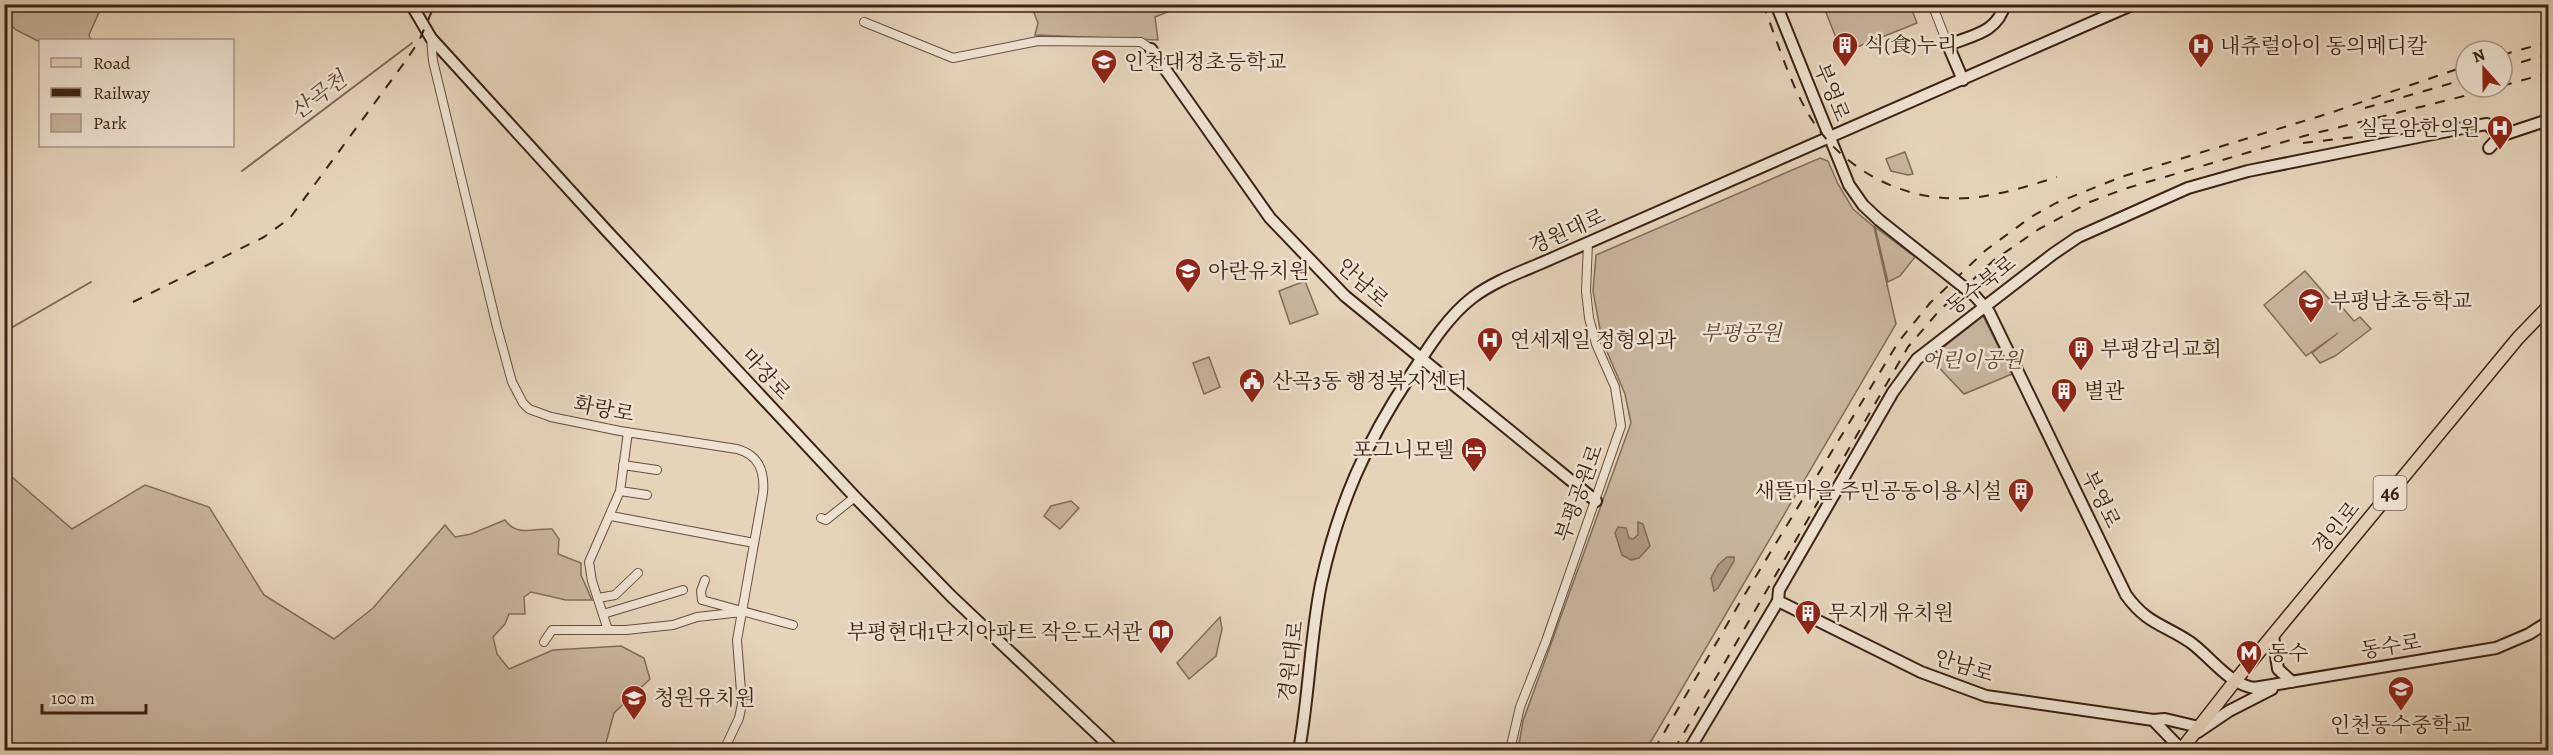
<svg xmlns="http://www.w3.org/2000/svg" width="2553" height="755" font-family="Alegreya,'Noto Serif KR',serif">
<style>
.green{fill:#c8b59e;stroke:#826c59;stroke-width:1.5}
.water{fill:#ac9782;stroke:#7f6956;stroke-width:1.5}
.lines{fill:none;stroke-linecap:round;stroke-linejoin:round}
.stream{stroke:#7f6956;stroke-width:2}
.street-casing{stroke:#664f3e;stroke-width:10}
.secondary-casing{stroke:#3c2314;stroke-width:14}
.primary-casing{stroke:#3c2314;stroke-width:15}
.street{stroke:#eee2d2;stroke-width:8}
.secondary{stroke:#eee2d2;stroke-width:10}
.primary{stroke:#e5d3ba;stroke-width:12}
.rail{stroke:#3c2314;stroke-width:2;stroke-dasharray:10 10;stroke-linecap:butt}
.secondary-bridge-casing{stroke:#3c2314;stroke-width:14;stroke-linecap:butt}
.secondary-bridge{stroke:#eee2d2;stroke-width:10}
.labels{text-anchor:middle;stroke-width:5;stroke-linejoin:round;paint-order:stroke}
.shield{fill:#eee2d2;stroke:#715c4d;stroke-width:1.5}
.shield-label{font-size:20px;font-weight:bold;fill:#3c2314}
.poi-label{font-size:21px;fill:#3c2314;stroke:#eee2d2;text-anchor:start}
.street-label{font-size:21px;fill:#3c2314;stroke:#eee2d2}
.park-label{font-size:21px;font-style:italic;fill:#5f4836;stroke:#eee2d2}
.water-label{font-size:22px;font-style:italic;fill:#5e4635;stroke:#eee2d2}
</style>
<rect width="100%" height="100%" fill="#e5d3ba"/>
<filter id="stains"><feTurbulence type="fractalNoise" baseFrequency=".00333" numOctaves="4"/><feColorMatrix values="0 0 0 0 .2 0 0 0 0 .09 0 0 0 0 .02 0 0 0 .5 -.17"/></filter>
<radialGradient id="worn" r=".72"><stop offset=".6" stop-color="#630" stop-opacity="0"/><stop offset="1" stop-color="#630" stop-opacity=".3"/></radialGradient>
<path class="green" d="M1838,4L1910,5L1917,23L1842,53L1825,10Z
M4,5H88L100,10L89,35L91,40L40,42L16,30L5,19Z
M1031,5H1185L1155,17L1158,40L1035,35L1038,23Z
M1905,152L1913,174L1908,175L1891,171L1886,159Z
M1820,158L1828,161L1838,184L1853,209L1874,227L1896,324L1646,750H1518L1523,721L1631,423L1625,394L1602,340L1593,291L1596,255Z
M1875,227L1915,257L1900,276L1888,282Z
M2305,271L2331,301L2335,299L2354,321L2360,317L2371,329L2335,356L2320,363L2312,353L2338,333L2306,356L2264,305Z
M1305,281L1318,314L1290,324L1279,291Z
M1983,316L2012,374L1964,394L1930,358Z
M1209,357L1220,387L1204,394L1193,363Z
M4,470L72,529L145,485L209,507L264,595L334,639L373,608L445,525L455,537L471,534L505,520C517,537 533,528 552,529L559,539L558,554L581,563V575L592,600H566L531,592L524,597L525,614H509L505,624L493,637L497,654L509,669L553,650L621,646L644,658L650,679L614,713L604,750H5Z
M1071,501L1079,508L1060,529L1044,516L1051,506Z
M1220,617L1222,629L1216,656L1189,679L1177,663Z"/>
<path class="water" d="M1638,522L1643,524L1650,546L1639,558L1631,560L1622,555L1615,533L1618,527L1626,528L1629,538L1633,539L1638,535Z
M1727,557H1734V561L1718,588L1714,591L1711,578L1718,565Z"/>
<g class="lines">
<path class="stream" d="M242,171L412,43
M4,332L91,282"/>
<g class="street-casing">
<path id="street" d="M1932,4L1948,45
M864,22L953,58L1038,41L1141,42L1151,49
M431,38L433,61L497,327L512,382L523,403L529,409L551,417L620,431L737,449C759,455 765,471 763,493L737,640L742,704L739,718L724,750
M623,465L657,470
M620,491L647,495
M611,516L754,543
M821,518L826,520L855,497
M705,580L701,591L702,600L793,625
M598,598L615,595L638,573
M603,614L683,590
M608,630L592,581L589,562L620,491L628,432
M544,642L552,630H626L673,625L697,617L742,612
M1510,750L1520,707L1546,641L1621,426L1615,387L1596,344L1589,318L1586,291L1588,243"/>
</g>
<g class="secondary-casing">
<path id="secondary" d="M411,4L431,38L606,230L855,497L951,596L1114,750
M1776,4L1849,185L1863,205L1879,220
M1151,49L1270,218L1345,296L1596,501
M1963,80L1948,45C1973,35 1997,33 2005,4
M2489,148L2500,136L2548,120
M1975,296L1989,312L2126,595C2147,624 2163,624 2190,642C2211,657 2227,683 2254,688L2496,648L2529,634L2548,622
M1778,601L1921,672L1986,696L2153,720L2165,719L2199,727
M2273,636L2278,669L2292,682
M2153,720L2182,750
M2198,732L2229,711L2272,689
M1299,750C1309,696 1310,639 1321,584C1338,506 1366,442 1410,376C1427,350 1447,317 1472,298C1495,280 1527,270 1553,258L2134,4
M1689,750L1778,601L1779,590L1893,392L1917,359L2053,254L2078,237L2188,188L2248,171L2468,127L2487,124L2500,136"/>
</g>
<g class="primary-casing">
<path id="primary" d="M2181,750L2235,681L2518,338L2548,307"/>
</g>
<use href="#street" class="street"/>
<use href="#secondary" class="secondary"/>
<use href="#primary" class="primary"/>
<path class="rail" d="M1763,4C1778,43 1791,88 1814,123C1853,180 1923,209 1990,195C2013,191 2035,184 2057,177
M2502,55L2548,42
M2502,68L2548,54
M2502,86L2548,73
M2365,108L2466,79
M2303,143L2354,137
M133,302L264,237L290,218L407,59L419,41L435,4
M1654,750L1739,604L1899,341L1930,303L1986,250L2031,217L2056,203L2121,177L2330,113L2466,66
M1674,750L1908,347L1939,311L1994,260L2039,229L2090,202L2124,189L2304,136L2500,87"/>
<g class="secondary-bridge-casing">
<path id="secondary-bridge" d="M1879,220L1975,296"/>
</g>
<use href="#secondary-bridge" class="secondary-bridge"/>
</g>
<defs>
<g id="building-pin" transform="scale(1.35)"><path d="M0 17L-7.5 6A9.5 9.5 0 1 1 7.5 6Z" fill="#8f2418" stroke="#eee2d2"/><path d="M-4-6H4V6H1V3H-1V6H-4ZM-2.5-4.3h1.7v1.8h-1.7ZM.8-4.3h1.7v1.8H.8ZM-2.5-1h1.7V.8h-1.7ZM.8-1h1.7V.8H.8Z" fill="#fff"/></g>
<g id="hospital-pin" transform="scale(1.35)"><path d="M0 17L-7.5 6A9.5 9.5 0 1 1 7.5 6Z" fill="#8f2418" stroke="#eee2d2"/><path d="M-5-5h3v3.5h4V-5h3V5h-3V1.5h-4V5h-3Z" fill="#fff"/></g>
<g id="school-pin" transform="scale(1.35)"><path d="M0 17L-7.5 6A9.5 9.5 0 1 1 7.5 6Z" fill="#8f2418" stroke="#eee2d2"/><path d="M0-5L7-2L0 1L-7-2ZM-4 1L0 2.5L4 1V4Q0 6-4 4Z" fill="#fff"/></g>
<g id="civic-pin" transform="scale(1.35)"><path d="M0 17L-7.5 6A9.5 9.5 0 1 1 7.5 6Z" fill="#8f2418" stroke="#eee2d2"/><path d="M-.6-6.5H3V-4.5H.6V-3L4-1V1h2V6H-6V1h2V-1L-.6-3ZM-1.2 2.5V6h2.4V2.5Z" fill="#fff"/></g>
<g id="hotel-pin" transform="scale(1.35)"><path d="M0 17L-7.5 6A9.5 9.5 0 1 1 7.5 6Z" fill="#8f2418" stroke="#eee2d2"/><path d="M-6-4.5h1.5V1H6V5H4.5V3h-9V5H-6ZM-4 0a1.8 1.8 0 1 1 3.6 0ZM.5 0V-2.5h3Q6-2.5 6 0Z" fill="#fff"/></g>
<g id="library-pin" transform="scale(1.35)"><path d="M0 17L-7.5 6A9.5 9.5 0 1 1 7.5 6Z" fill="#8f2418" stroke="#eee2d2"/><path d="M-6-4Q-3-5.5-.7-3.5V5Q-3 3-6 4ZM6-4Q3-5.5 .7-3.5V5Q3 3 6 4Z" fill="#fff"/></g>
<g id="metro-pin" transform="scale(1.35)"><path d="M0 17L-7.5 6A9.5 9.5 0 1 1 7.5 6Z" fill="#8f2418" stroke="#eee2d2"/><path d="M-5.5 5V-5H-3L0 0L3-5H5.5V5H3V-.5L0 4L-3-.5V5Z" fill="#fff"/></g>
</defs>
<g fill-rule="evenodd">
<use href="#building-pin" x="1845" y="45"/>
<use href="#hospital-pin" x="2201" y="46"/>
<use href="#school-pin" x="1104" y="62"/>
<use href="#hospital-pin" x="2500" y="128"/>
<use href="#school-pin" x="1188" y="271"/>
<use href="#school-pin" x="2311" y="301"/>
<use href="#hospital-pin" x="1490" y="340"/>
<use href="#building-pin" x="2081" y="349"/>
<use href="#civic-pin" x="1252" y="381"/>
<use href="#building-pin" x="2064" y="391"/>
<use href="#hotel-pin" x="1474" y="450"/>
<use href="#building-pin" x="2021" y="491"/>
<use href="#building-pin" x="1808" y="613"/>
<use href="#library-pin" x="1161" y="632"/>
<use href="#metro-pin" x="2249" y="653"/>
<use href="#school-pin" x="2401" y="689"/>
<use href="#school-pin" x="634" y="698"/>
</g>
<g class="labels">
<rect class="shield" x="2373.5" y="476" width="33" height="34" rx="4.5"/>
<g class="shield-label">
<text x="2390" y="500">46</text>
</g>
<g class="poi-label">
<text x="1864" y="52">식(食)누리</text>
<text x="2220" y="53">내츄럴아이 동의메디칼</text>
<text x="1124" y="69">인천대정초등학교</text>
<text x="2480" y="135" text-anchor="end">실로암한의원</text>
<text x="1208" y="278">아란유치원</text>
<text x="2330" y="308">부평남초등학교</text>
<text x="1510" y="347">연세제일 정형외과</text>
<text x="2100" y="356">부평감리교회</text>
<text x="1272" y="388">산곡3동 행정복지센터</text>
<text x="2084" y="398">별관</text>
<text x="1454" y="457" text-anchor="end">포그니모텔</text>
<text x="2002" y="498" text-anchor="end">새뜰마을 주민공동이용시설</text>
<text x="1828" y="620">무지개 유치원</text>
<text x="1142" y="639" text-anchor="end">부평현대1단지아파트 작은도서관</text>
<text x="2268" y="660">동수</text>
<text x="654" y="705">청원유치원</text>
<text x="2401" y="732" text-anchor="middle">인천동수중학교</text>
</g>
<g class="street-label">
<text transform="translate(1832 92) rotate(68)" y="7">부영로</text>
<text transform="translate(1567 231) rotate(-24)" y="7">경원대로</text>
<text transform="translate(1363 283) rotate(42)" y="7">안남로</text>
<text transform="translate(1981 285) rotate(-38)" y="7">동수북로</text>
<text transform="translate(766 374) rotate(47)" y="7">마장로</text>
<text transform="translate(604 409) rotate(11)" y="7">화랑로</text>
<text transform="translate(1579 493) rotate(-70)" y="7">부평공원로</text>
<text transform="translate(2101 499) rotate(64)" y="7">부영로</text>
<text transform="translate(2336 528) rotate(-51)" y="7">경인로</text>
<text transform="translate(2391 646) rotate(-9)" y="7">동수로</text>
<text transform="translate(1291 661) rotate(-83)" y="7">경원대로</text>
<text transform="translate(1964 666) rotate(18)" y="7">안남로</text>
</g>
<g class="park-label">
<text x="1741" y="340">부평공원</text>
<text x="1972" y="367">어린이공원</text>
</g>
<g class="water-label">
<text transform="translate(318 95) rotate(-37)" y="8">산곡천</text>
</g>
</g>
<rect width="2553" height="755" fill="none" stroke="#e5d3ba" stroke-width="24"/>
<rect x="6" y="6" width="2541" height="743" fill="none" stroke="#3c2314" stroke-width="3"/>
<rect x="12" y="12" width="2529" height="731" fill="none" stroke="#3c2314" stroke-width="1.5"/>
<rect x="39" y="39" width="195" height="108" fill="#eee2d2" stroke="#a79686" stroke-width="1.5"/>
<rect x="51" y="58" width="30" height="9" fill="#e5d3ba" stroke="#a79686" stroke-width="1.5"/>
<text x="93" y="69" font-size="18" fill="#3c2314">Road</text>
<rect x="51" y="88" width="30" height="9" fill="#3c2314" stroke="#a79686" stroke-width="1.5"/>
<text x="93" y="99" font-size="18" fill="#3c2314">Railway</text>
<rect x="51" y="114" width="30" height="18" fill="#c8b59e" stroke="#a79686" stroke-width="1.5"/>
<text x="93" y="129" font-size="18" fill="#3c2314">Park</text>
<g transform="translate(2484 69) rotate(339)"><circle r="28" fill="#eee2d2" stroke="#a79686" stroke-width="1.5"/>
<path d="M0-4.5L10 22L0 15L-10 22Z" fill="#8f2418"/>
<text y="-9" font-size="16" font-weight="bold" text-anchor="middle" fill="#3c2314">N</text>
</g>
<path d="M42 704v9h104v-9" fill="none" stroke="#3c2314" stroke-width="3"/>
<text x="51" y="704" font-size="18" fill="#3c2314" stroke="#eee2d2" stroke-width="4.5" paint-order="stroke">100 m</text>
<rect width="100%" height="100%" filter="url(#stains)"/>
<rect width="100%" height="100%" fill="url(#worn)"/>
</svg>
